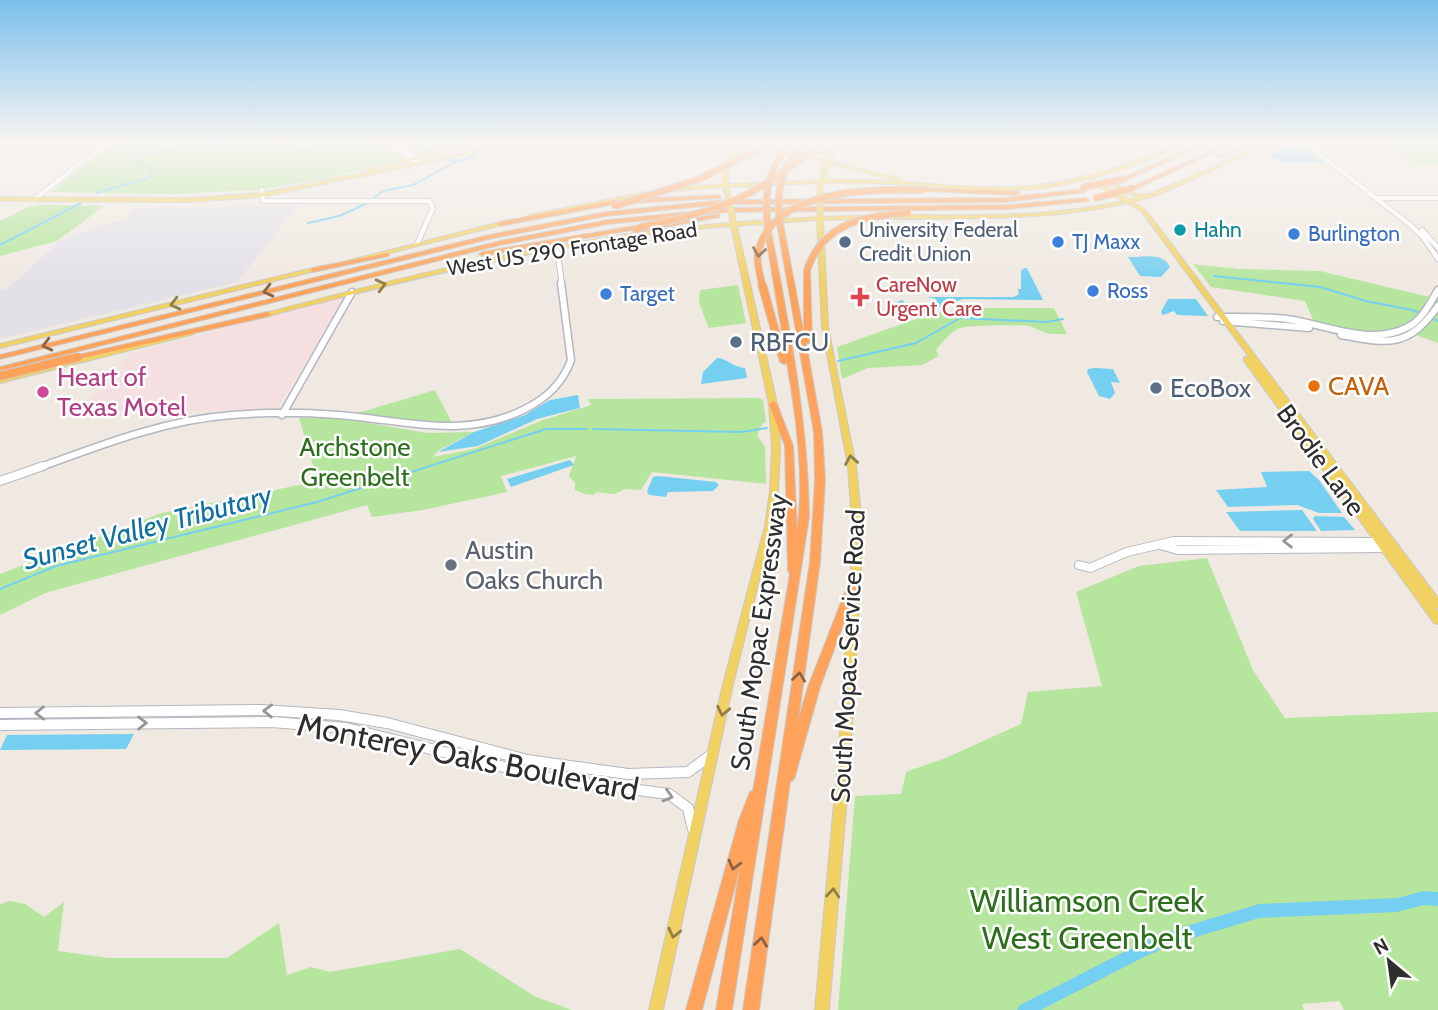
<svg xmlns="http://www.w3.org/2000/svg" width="1438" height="1010" font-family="Cabin,sans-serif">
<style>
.industrial{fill:#e3e1e8}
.medical{fill:#f5dfe0}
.green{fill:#b6e59e}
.water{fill:#75cff0}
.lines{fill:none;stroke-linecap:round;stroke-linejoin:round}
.stream{stroke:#75cff0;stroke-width:2}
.river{fill:#75cff0;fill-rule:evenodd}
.minor-far3-casing{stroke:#b4b7c1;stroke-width:6}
.minor-far2-casing{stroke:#b4b7c1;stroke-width:9}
.minor-far1-casing{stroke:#b4b7c1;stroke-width:10}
.minor-casing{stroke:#b4b7c1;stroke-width:12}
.major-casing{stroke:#c9c9c9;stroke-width:2}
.highway-casing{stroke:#c9c9c9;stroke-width:2}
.minor-far3{stroke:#fff;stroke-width:4.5}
.minor-far2{stroke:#fff;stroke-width:6}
.minor-far1{stroke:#fff;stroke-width:8}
.minor{stroke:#fff;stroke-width:10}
.major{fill:#f2d163;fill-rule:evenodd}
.highway{fill:#ffa35c;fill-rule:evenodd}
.major-bridge-casing{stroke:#c9c9c9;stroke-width:7;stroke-linecap:butt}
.highway-bridge-far1-casing{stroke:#c9c9c9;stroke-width:8;stroke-linecap:butt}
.highway-bridge-casing{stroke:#c9c9c9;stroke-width:10;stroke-linecap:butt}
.major-bridge{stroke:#f2d163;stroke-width:5}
.highway-bridge-far1{stroke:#ffa35c;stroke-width:6}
.highway-bridge{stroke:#ffa35c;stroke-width:8}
.oneway{stroke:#8c6343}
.oneway2{stroke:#908048}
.oneway3{stroke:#969696}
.culture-dot{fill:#0f9aa8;stroke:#fff;stroke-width:2.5}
.shop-dot{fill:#3f7fe0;stroke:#fff;stroke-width:2.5}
.service-dot{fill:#5c6f8a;stroke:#fff;stroke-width:2.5}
.health-dot{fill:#e0444e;stroke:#fff;stroke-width:2.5}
.food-dot{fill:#e8710a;stroke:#fff;stroke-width:2.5}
.hotel-dot{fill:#d1479c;stroke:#fff;stroke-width:2.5}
.worship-dot{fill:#6b7280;stroke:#fff;stroke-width:2.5}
.labels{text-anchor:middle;stroke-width:5;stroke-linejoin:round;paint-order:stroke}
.far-service-label{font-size:21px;fill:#4e5e75;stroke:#fff;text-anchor:start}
.far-culture-label{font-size:21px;fill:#0d838f;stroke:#fff;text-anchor:start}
.far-shop-label{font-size:21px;fill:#366cbe;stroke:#fff;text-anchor:start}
.far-street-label{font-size:21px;fill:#2e2e2e;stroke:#fff}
.far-health-label{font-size:21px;fill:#be3a42;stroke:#fff;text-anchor:start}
.service-label{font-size:26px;fill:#4e5e75;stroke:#fff;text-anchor:start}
.hotel-label{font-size:26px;fill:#b23c85;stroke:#fff;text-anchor:start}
.food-label{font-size:26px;fill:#c56008;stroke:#fff;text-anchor:start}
.park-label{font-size:26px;fill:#2c6e1b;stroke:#fff}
.street-label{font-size:26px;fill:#2e2e2e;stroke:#fff}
.worship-label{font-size:26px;fill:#5b616d;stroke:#fff;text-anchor:start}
.water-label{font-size:28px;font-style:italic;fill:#0d6fa3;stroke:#fff}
.near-street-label{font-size:32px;fill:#2e2e2e;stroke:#fff}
.near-park-label{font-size:32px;fill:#2c6e1b;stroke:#fff}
</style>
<rect width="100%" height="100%" fill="#efe9e1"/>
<path class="industrial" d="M298,206L237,282L0,339V291L6,290L61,240L102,225L125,221L134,208Z"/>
<path class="medical" d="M345,297L277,409L78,413L131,353Z"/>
<path class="green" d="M122,142H385L404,159L324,179L256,190L172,194L51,192L98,155Z
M401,142H477L417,156Z
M1381,142H1438V164L1416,165Z
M45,205L104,206L57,241L0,256V221L28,207Z
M1193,264L1239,269L1320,271L1438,299V343L1398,329L1365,332L1314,322L1305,301L1211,287Z
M738,285L746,323L709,328L699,303L700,290Z
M970,308H1054L1067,334C1048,334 1048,334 1032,327C1024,324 969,325 960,328C950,332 943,342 936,350L939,356L922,365L868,368L842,379L837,347L930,314Z
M435,390L453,425H426L358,413Z
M758,398L763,400L766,422L763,423L757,435L765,447L766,484L652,472L641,490L625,489L615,494L596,492L594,495L584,494L575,490V483L569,476L576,456L501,476L507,492L423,510L372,517L367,505L45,593L0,615V574L162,513L318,481L299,418H340L427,433L474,432L439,450L433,457L474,449L543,420L591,405L588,399Z
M1207,558L1253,670L1285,718L1438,712V1010H1344L1339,1001L1302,1004L1304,1010H838L855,796L901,794L906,772L948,757L1021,724L1028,692L1102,686L1076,592L1139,566Z
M10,901L25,904L44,917L64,902L58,951L109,958H227L279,923L287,975L311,967L330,972L460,949L536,997L572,1010H0V904Z"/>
<path class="water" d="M1301,146L1325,163H1287L1267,155L1285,147Z
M1128,257C1142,258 1162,251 1170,267L1161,277L1140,276Z
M1024,268H1027L1043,300L963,299L915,317L902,318L895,303L902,300C915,312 922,306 937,304L936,299L927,297H1014L1019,294L1018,289H1021V271Z
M1168,299H1196L1208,316L1177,315L1174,311L1163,315L1161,312Z
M717,358C727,358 732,367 745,368L747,378L701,384L703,372Z
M1095,368L1113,369L1120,383L1111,382L1115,393L1110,399L1099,396L1087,372L1088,369Z
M578,395L580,408L537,419L478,446L438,452L474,432L525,415L550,400Z
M570,460L574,465L511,487L507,479Z
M1309,471L1319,480L1342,513H1319L1297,505L1228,507L1216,490L1267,487L1261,472Z
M658,476L716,482L719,485L713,491L668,492L666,497L649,495L647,491L653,477Z
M1302,510L1317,531H1240L1226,512Z
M1315,516L1344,517L1355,530L1321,531L1313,519Z
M134,734L126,749L0,750L7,735Z"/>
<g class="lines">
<path class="stream" d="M269,142L303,152L328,147L385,143
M97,193L151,177L150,170L138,162L137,157L141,155L227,142
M374,198L383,191L413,185L455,162
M308,223L339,216L370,202
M0,245L81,203
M1214,276L1320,287L1366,301L1412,310L1438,321
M838,361L916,343L960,318L1047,322L1063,319
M593,429L741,432L767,428
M0,589L56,566L317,502L546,429H587"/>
<path class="river" d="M486,142H492C464,168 459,166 425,152C418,149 410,149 403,146C424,140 443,165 463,158C472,155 479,148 486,142Z
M1424,891L1438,892V906L1424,905L1397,912L1259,918L1176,943L1144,957L1041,1010H1017L1020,1005L1134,947L1170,931L1259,904L1397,898Z"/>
<g class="minor-far3-casing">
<path id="minor-far3" d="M390,142L415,166
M397,142L417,162L415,165
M1304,142L1409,224L1422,236L1438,259
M262,190L263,201H429L433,208L417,244
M1377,198H1438
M33,200L86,159L114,142
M1422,230L1438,248
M557,248L562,285"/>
</g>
<g class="minor-far2-casing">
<path id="minor-far2" d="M1217,317C1240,317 1264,316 1287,319C1325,324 1370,347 1408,327C1422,320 1430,303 1438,290
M1223,321L1309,328
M1341,335C1389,344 1408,348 1438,306
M282,415L352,292
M38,468C101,445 164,420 232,415C267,412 303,412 338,415C403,420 464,440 525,409C547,398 563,383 571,360L561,283"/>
</g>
<g class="minor-far1-casing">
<path id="minor-far1" d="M0,481L43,466
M1160,545L1178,550L1388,548
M1079,565L1090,568L1127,552L1174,541L1384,542"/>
</g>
<g class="minor-casing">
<path id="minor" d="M0,713L261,710L339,715L387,723L527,760L628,774L688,772L711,755
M0,725L272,722L346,728L553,779L669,794L688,808L693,829"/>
</g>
<g class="major-casing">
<path id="major" d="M474,142H484L367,172L364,170Z
M516,142H528L261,197L191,202L0,201V197L191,198L261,193Z
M728,142L746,144L744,142H754L826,160L832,153L813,154L810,152L813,150H834L839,142H844L831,161L902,179L899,181L829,164L824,179C857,179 889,180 921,183C960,186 999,190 1038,185C1088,180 1135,161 1181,142H1188C1140,167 1072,188 1018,190C980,192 943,187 905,185C880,183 855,183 829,183H824L822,187L820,188L817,186L818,183L728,187L729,190L726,192L724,191L723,187L664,192L663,191L666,189L722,184C721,166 727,155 742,146ZM753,145L824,163L819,180L728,184C727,167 733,148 753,147Z
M1265,142H1272L1190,181L1157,195L1133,202L1145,209L1438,598V609L1435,608L1438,612V624L1434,623L1244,361V357H1249L1141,211L1127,203C1051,221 972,218 894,219L891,217L894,215C970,215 1048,218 1123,201L1091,182V180H1095L1129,199L1141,196L1126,194L1103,180V178H1107L1129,192L1146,195L1186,179Z
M652,191L654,192V194L529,219L526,217L529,215Z
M820,213L822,214L823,217L873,215L876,217L873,219L823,220L828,327L856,466L863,535L850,761L829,1010H815L838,761L853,535L848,466L822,327L817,220L737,226L777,404L780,449L778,491L773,526L733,684L663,1010H649L723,684L765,526L770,491L772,449L769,404L731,226C571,238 415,278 260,318L257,316L258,315C413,274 570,235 731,223L730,220L733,218L735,219L736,222L817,217L818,214Z
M508,220L510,221V223L342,265L339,263Z
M321,266L324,268L323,269L0,348V344Z
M192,331L194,332V334L0,383V379Z"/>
</g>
<g class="highway-casing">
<path id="highway" d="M1203,142H1211L1126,180L1121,179Z
M1230,142H1237L1135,189L1130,188Z
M1253,142H1261L1221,157L1216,156Z
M923,188L1017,191L1020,193L1017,195L921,191V189Z
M1084,189L1086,190V192L1005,202L724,204L606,216L489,239L0,359V355L489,235L606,212L724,200L1005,198Z
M718,195L721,197L720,198L615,204L500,226L497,224L500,222L615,200Z
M1086,198L1089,200L1088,201L1009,209L728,212L608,224L500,245L0,371V367L500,241L608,220L728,208L1009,205Z
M717,214L719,215V217L635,233L632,230L482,256L479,254L482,252L640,225L643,228Z
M781,227L784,229L804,335V270L807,268L810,270L812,341L811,343H806L822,432L825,480L820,562L798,721L808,687L851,577L852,574L856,573L860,574L861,577L820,687L795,776L793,780L790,782L759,1010H743L810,562L815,480L814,432L778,229Z
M768,229L771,231C789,326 808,420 809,517L732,1010H716L741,864L702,1010H686L739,820L750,792L753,791L790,574L788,571L785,446L769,404L773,401L777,404L793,446L797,531C805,480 796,415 787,363L784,364L780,362L758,284L762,282L766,284L786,356L765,231Z
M387,253L389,254V256L313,272L310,270L313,268Z
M267,312L271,314L270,316L78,359L74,357L78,355Z"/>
</g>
<use href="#minor-far3" class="minor-far3"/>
<use href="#minor-far2" class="minor-far2"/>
<use href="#minor-far1" class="minor-far1"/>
<use href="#minor" class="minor"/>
<use href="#major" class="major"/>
<use href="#highway" class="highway"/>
<g class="major-bridge-casing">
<path id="major-bridge" d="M820,188V215
M727,191L733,220"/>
</g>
<g class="highway-bridge-far1-casing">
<path id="highway-bridge-far1" d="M1083,187L1124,179
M1096,198L1133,188
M615,206L697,180L774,142
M640,227C718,212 761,196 820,142
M781,229C776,197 778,172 800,146
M768,231C764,197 766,170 790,144
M807,270C823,223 863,216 908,213
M762,284C760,274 756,262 758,252C773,188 872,189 923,190"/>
</g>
<g class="highway-bridge-casing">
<path id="highway-bridge" d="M0,376L78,357"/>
</g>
<use href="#major-bridge" class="major-bridge"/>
<use href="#highway-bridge-far1" class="highway-bridge-far1"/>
<use href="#highway-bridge" class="highway-bridge"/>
</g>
<defs><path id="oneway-chevron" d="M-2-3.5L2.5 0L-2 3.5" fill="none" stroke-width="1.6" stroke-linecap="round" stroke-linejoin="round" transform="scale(1.75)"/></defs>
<g class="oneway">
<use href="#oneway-chevron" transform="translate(759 252) rotate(99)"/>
<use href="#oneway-chevron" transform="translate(268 291) rotate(166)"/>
<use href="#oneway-chevron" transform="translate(47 345) rotate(166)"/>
<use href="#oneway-chevron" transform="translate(799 677) rotate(-82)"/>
<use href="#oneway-chevron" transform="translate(734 865) rotate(105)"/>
<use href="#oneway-chevron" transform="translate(761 942) rotate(-82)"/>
</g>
<g class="oneway2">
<use href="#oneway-chevron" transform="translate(381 285) rotate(-14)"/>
<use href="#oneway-chevron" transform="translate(175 304) rotate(166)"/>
<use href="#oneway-chevron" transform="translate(851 460) rotate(-100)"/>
<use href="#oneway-chevron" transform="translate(723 711) rotate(102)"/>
<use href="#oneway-chevron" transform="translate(833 893) rotate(-85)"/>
<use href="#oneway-chevron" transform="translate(674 933) rotate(103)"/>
</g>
<g class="oneway3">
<use href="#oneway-chevron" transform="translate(1288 541) rotate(-180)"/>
<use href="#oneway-chevron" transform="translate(268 711) rotate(-179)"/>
<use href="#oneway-chevron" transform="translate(40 713) rotate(179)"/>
<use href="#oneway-chevron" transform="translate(142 723) rotate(-1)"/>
<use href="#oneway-chevron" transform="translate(668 796) rotate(17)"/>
</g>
<linearGradient id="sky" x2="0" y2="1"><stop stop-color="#7abfeb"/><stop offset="0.5" stop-color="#f8f5f2"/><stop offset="1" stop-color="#f8f5f2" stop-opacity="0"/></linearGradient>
<rect width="1438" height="284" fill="url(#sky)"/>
<circle class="culture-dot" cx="1180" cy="230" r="7"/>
<g class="shop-dot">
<circle cx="1294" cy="234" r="7"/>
<circle cx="1058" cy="242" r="7"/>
<circle cx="1093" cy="291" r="7"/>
<circle cx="606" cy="294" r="7"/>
</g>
<g class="service-dot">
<circle cx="845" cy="242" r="7"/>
<circle cx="736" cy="342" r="7"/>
<circle cx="1156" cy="388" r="7"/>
</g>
<path class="health-dot" d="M856.5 286.5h7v7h7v7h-7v7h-7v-7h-7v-7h7z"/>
<circle class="food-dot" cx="1314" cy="386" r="7"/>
<circle class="hotel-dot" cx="43" cy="392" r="7"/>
<circle class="worship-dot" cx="451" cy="565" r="7"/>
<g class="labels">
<g class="far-service-label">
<text x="859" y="237">University Federal<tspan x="859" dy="24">Credit Union</tspan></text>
</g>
<g class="far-culture-label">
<text x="1194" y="237">Hahn</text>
</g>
<g class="far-shop-label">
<text x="1308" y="241">Burlington</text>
<text x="1072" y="249">TJ Maxx</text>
<text x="1107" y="298">Ross</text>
<text x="620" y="301">Target</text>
</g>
<g class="far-street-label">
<text transform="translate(572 249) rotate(-9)" y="7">West US 290 Frontage Road</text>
</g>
<g class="far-health-label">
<text x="876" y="292">CareNow<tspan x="876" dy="24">Urgent Care</tspan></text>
</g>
<g class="service-label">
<text x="750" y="351">RBFCU</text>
<text x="1170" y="397">EcoBox</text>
</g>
<g class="hotel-label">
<text x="57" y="386">Heart of<tspan x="57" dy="30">Texas Motel</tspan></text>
</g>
<g class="food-label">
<text x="1328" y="395">CAVA</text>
</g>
<g class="park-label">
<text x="355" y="456">Archstone<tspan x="355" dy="30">Greenbelt</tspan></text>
</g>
<g class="street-label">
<text transform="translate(1321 460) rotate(54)" y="9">Brodie Lane</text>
<text transform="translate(759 632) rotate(-82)" y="9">South Mopac Expressway</text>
<text transform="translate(848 656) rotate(-87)" y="9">South Mopac Service Road</text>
</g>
<g class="worship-label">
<text x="465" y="559">Austin<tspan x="465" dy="30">Oaks Church</tspan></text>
</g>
<g class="water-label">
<text transform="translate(147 527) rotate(-15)" y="10">Sunset Valley Tributary</text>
</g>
<g class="near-street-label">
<text transform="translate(468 757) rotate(11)" y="11">Monterey Oaks Boulevard</text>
</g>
<g class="near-park-label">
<text x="1087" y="912">Williamson Creek<tspan x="1087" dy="37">West Greenbelt</tspan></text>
</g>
</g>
<g transform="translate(1389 961) rotate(331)" stroke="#ffffff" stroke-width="5" paint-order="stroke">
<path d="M0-5L12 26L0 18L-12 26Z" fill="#2e2e2e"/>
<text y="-10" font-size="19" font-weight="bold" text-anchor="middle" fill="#2e2e2e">N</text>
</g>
</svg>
